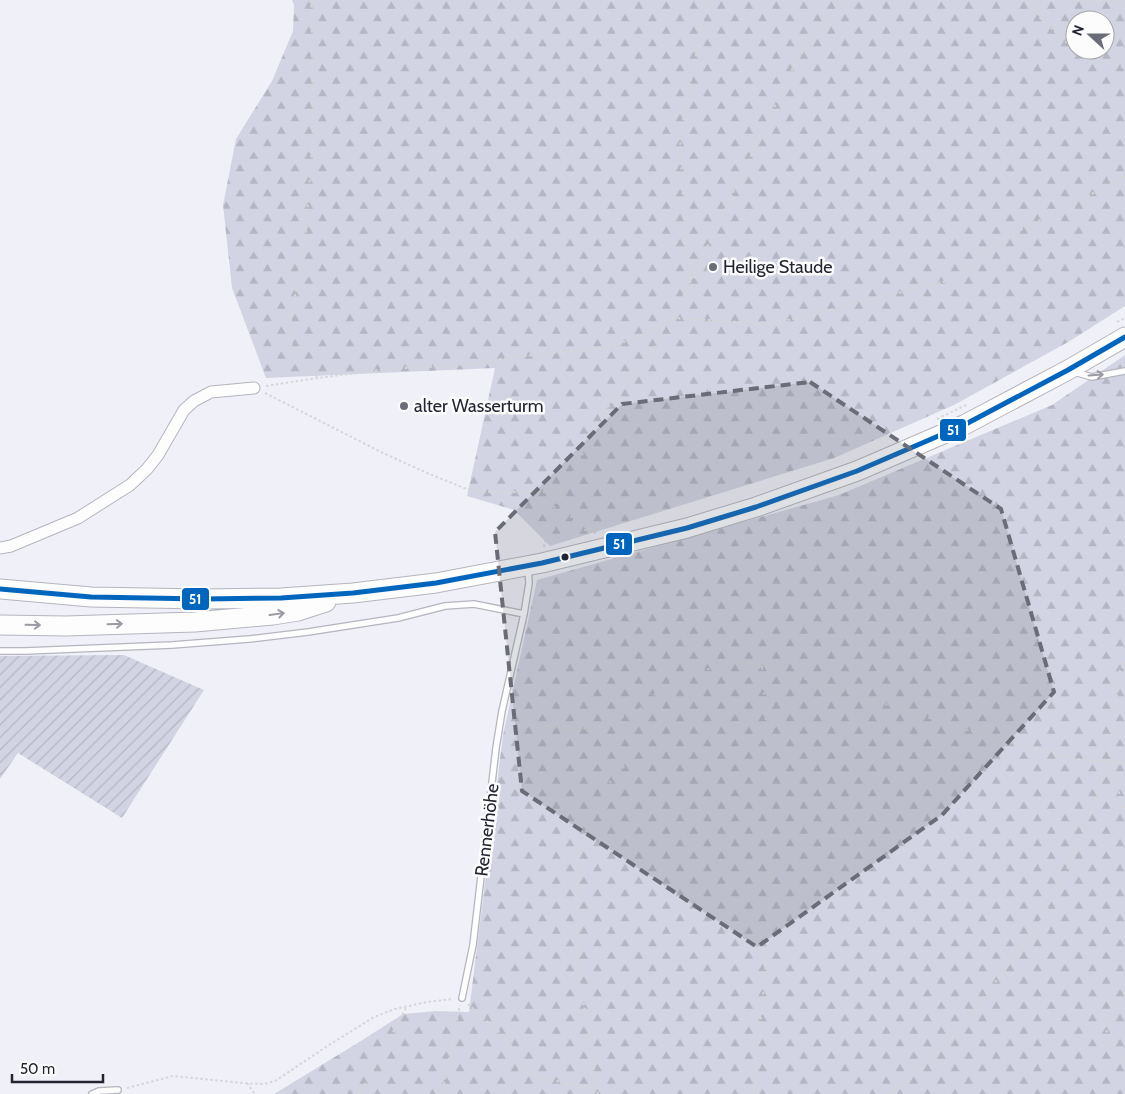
<svg xmlns="http://www.w3.org/2000/svg" width="1125" height="1094" font-family="Cabin,sans-serif">
<style>
.forest{fill:url(#forest-firs);fill-rule:evenodd}
.garden{fill:url(#garden-furrows)}
.lines{fill:none;stroke-linecap:round;stroke-linejoin:round}
.service-casing{stroke:#b4b5be;stroke-width:8}
.minor-casing{stroke:#b4b5be;stroke-width:13}
.primary-casing{stroke:#b4b5be;stroke-width:21}
.path{stroke:#d6d6d9;stroke-width:2;stroke-dasharray:2.5 2.5;stroke-linecap:butt}
.service{stroke:#fdfdfe;stroke-width:5.5}
.minor{stroke:#fdfdfe;stroke-width:11}
.primary{stroke:#fdfdfe;stroke-width:19}
.bus-1-casing{stroke:#fcfcfc;stroke-width:9}
.bus-1{stroke:#0065bd;stroke-width:5}
.oneway{stroke:#9a9ba2}
.marked{fill:#6a6c77;fill-opacity:0.2;stroke:#6a6c77;stroke-width:4;stroke-dasharray:10 6;stroke-linejoin:round}
.poi-dot{fill:#6a6c77;stroke:#fcfcfc;stroke-width:2}
.bus-dot{fill:#222431;stroke:#fcfcfc;stroke-width:2}
.labels{text-anchor:middle;stroke-width:5;stroke-linejoin:round;paint-order:stroke}
.poi-label{font-size:18px;fill:#222431;stroke:#fcfcfc;text-anchor:start}
.street-label{font-size:18px;fill:#222431;stroke:#fcfcfc}
.line-badge{stroke:#fcfcfc;stroke-width:2}
.badge-label{font-size:14px;text-anchor:middle;font-weight:bold;fill:#fff}
</style>
<defs>
<pattern id="forest-firs" width="22" height="20" patternUnits="userSpaceOnUse" patternTransform="scale(1.25)"><rect width="22" height="20" fill="#d2d4e3"/><path d="M5 1l3.5 6h-7zM16 11l3.5 6h-7z" fill="#b4b6c3"/></pattern>
<pattern id="garden-furrows" width="10" height="10" patternUnits="userSpaceOnUse" patternTransform="scale(1.25)"><rect width="10" height="10" fill="#d2d4e3"/><path d="M-1 1l2-2M0 10L10 0M9 11l2-2" fill="none" stroke="#b4b6c3"/></pattern>
</defs>
<rect width="100%" height="100%" fill="#f0f1f8"/>
<path class="forest" d="M292,0H1125V306L1070,341L954,405L834,458L550,546L514,510L467,496L495,368L266,378L232,288L223,205L236,139L272,81L293,31L294,5ZM1075,20H1105V50H1075Z
M1125,355V1094H274L356,1044L403,1014L436,1011L469,1012L503,735L537,580L839,495L1052,405Z"/>
<path class="garden" d="M124,655L204,690L122,818L18,753L0,779V656Z"/>
<g class="lines">
<g class="service-casing">
<path id="service" d="M1074,372L1092,377L1125,371
M0,651H25L172,645L249,639L308,632L398,618L445,606L474,604L524,614
M462,998L473,945L496,748L502,711L524,614L529,583L528,568
M92,1094L99,1091L118,1090"/>
</g>
<g class="minor-casing">
<path id="minor" d="M0,548L11,546L78,518L130,485L147,469L158,455L184,410L194,401L211,392L254,388"/>
</g>
<g class="primary-casing">
<path id="primary" d="M0,589L91,597L203,599L281,598L353,593L436,583L542,563L687,528L756,507L857,471L964,425L1068,370L1125,337
M0,625L66,626L195,622L273,615L298,611L326,602"/>
</g>
<path class="path" d="M311,0L313,131L306,232L291,319V344L302,359L318,378
M707,0L680,136L685,241L691,279L708,270
M1030,0L1040,18L1072,47L1075,48
M1067,0L1125,3
M1079,50L1125,68
M673,318L772,324L955,279L995,243L1125,177
M1117,322L1125,318
M266,386L318,378L387,369L458,365L515,357L613,346L635,338L666,323L673,318L795,64L812,37L829,15L849,0
M265,393L383,453L427,473L464,488L491,492H544L561,493
M937,419L968,404
M561,493C565,496 565,498 567,503C572,524 577,530 598,533
M544,547L551,514L561,493L609,406L654,349L666,323
M511,714L535,724L569,730L593,728L626,716L645,706L657,692L670,683L697,672L730,663H747L777,670L958,727L1013,743L1076,759L1125,763
M1109,763L1125,810
M1125,993L1103,1025L1125,1063
M468,1004L510,1042L519,1070L560,1082L596,1088
M247,1083L255,1094
M127,1088L173,1076L242,1083L263,1084L275,1081L329,1045L374,1017L395,1009L427,1002L453,999
M360,1094L407,1006
M442,1094L460,1005
M598,1094L596,1088L590,1037L577,968L576,903L578,859L591,813L606,787L635,754L660,719L663,707L657,692
M754,1094L767,951L771,796L762,667
M889,1094L906,1082L953,1037L1037,928L1071,861L1109,762L1120,670L1125,662"/>
<use href="#service" class="service"/>
<use href="#minor" class="minor"/>
<use href="#primary" class="primary"/>
<g class="bus-1-casing">
<path id="bus-1" d="M0,589L91,597L203,599L281,598L353,593L436,583L542,563L687,528L756,507L857,471L964,425L1068,370L1125,337"/>
</g>
<use href="#bus-1" class="bus-1"/>
</g>
<defs><path id="oneway-shaft" d="M-6 0H5M1.5-3L5.5 0L1.5 3" fill="none" stroke-width="1.6" stroke-linecap="round" stroke-linejoin="round" transform="scale(1.25)"/></defs>
<g class="oneway">
<use href="#oneway-shaft" transform="translate(1096 375) rotate(-4)"/>
<use href="#oneway-shaft" transform="translate(277 614) rotate(-8)"/>
<use href="#oneway-shaft" transform="translate(115 624) rotate(-2)"/>
<use href="#oneway-shaft" transform="translate(33 625) rotate(1)"/>
</g>
<path class="marked" d="M810,382L1001,509L1054,692L942,815L757,947L522,791L495,532L622,404Z"/>
<g class="poi-dot">
<circle cx="713" cy="267" r="5"/>
<circle cx="404" cy="406" r="5"/>
</g>
<circle class="bus-dot" cx="565" cy="557" r="4.5"/>
<g class="labels">
<g class="poi-label">
<text x="723" y="273">Heilige Staude</text>
<text x="414" y="412">alter Wasserturm</text>
</g>
<g class="street-label">
<text transform="translate(487 830) rotate(-83)" y="6">Rennerhöhe</text>
</g>
</g>
<g class="line-badge">
<rect x="939" y="418" width="28" height="24" rx="5" fill="#0065bd"/>
<rect x="605" y="532" width="28" height="24" rx="5" fill="#0065bd"/>
<rect x="181" y="587" width="29" height="24" rx="5" fill="#0065bd"/>
</g>
<g class="badge-label">
<text x="953" y="435">51</text>
<text x="619" y="549">51</text>
<text x="195" y="604">51</text>
</g>
<g transform="translate(1090 35) rotate(291)"><circle r="24" fill="#fcfcfc" stroke="#a5a6ab"/>
<path d="M0-4L9 19L0 12L-9 19Z" fill="#6a6c77"/>
<text y="-8" font-size="14" font-weight="bold" text-anchor="middle" fill="#222431">N</text>
</g>
<path d="M12 1074v8h91v-8" fill="none" stroke="#222431" stroke-width="2.5"/>
<text x="20" y="1074" font-size="15" fill="#222431" stroke="#fcfcfc" stroke-width="4" paint-order="stroke">50 m</text>
</svg>
